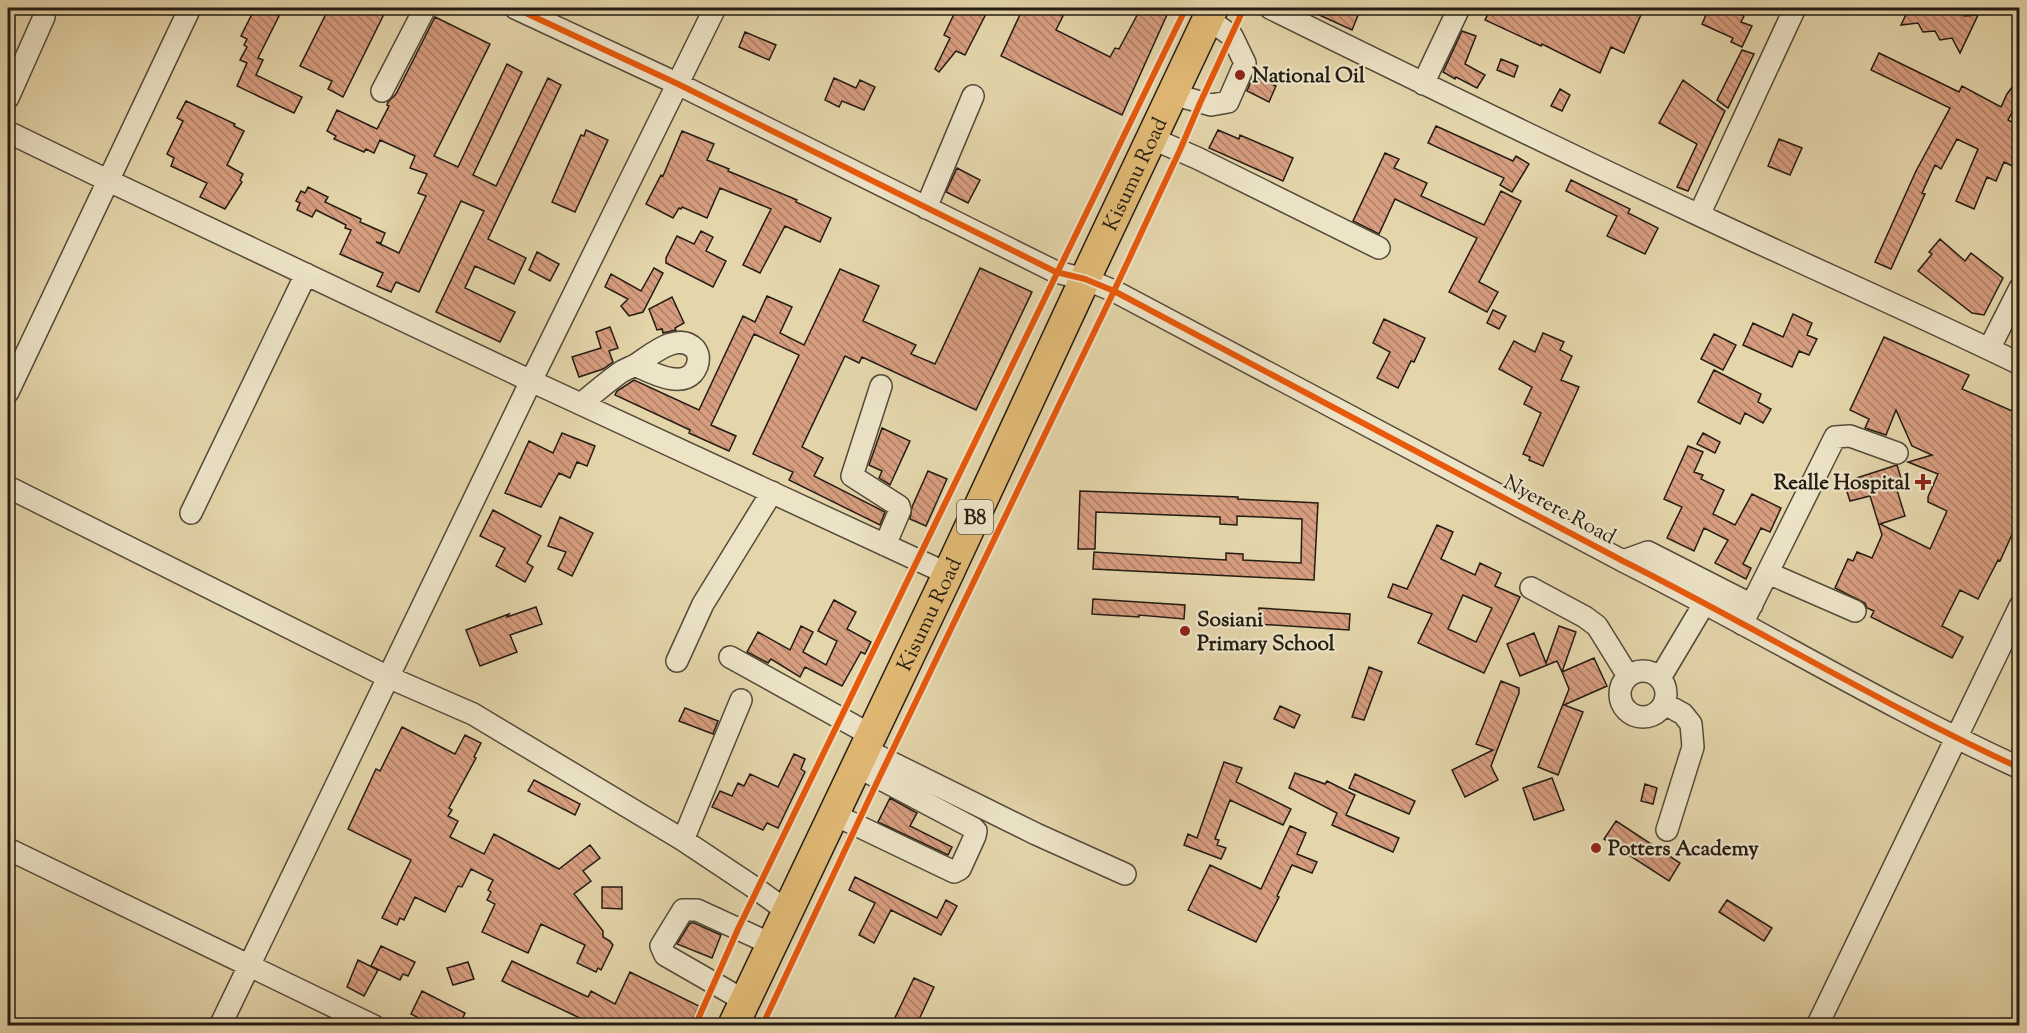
<svg xmlns="http://www.w3.org/2000/svg" width="2027" height="1033" font-family="'Sorts Mill Goudy',serif">
<style>
.building{fill:url(#building-back-hatch);stroke:#241c13;stroke-width:1.5;fill-rule:evenodd}
.lines{fill:none;stroke-linecap:round;stroke-linejoin:round}
.minor-casing{stroke:#544a39;stroke-width:24}
.highway-casing{stroke:#241c13;stroke-width:33}
.minor{stroke:#ede4c8;stroke-width:21}
.highway{stroke:#e2ba75;stroke-width:30}
.cycleway-casing{stroke:#ede4c8;stroke-width:10}
.cycleway{stroke:#e8590c;stroke-width:6}
.poi-dot{fill:#8f2418;stroke:#ede4c8;stroke-width:2}
.labels{text-anchor:middle;stroke-width:4.5;stroke-linejoin:round;paint-order:stroke}
.shield{fill:#ede4c8;stroke:#605849;stroke-width:1.5}
.shield-label{font-size:20px;font-weight:bold;fill:#241c13}
.poi-label{font-size:21px;font-weight:bold;fill:#241c13;stroke:#ede4c8;text-anchor:start}
.street-label{font-size:21px;fill:#241c13;stroke:#ede4c8}
</style>
<defs>
<pattern id="building-back-hatch" width="6" height="6" patternUnits="userSpaceOnUse" patternTransform="scale(1.5)"><rect width="6" height="6" fill="#d79d7f"/><path d="M-1 5l2 2M0 0l6 6M5-1l2 2" fill="none" stroke="#ae7f67"/></pattern>
</defs>
<rect width="100%" height="100%" fill="#e4d5aa"/>
<filter id="stains"><feTurbulence type="fractalNoise" baseFrequency=".00333" numOctaves="4"/><feColorMatrix values="0 0 0 0 .2 0 0 0 0 .09 0 0 0 0 .02 0 0 0 .5 -.17"/></filter>
<radialGradient id="worn" r=".72"><stop offset=".6" stop-color="#630" stop-opacity="0"/><stop offset="1" stop-color="#630" stop-opacity=".3"/></radialGradient>
<path class="building" d="M255,8H283L258,58L263,60L256,75L302,97L294,113L237,86L247,63L240,60L247,47L244,45L247,39L241,36Z
M329,8H387L343,97L328,89L332,81L300,66Z
M957,8H989L965,55L956,51L939,72L935,69L950,38L944,35Z
M1023,8H1067L1056,30L1110,57L1115,48L1119,49L1141,8H1170L1122,115L1001,56Z
M1304,8H1361L1352,30Z
M1491,8H1644L1624,53L1611,47L1600,73L1542,44L1541,46L1485,20Z
M1709,8H1726L1744,16L1741,22L1752,26L1742,47L1731,42L1733,38L1702,24Z
M1909,8H1949L1959,9L1964,16L1978,15L1960,53L1952,38L1940,40L1935,31L1923,32L1918,23L1901,25Z
M435,17L490,44L434,156L458,167L507,64L522,72L473,175L496,186L548,78L561,85L488,239L526,258L514,284L475,266L465,288L515,312L500,342L436,312L484,211L461,201L419,292L396,282L391,292L377,286L383,273L340,254L351,230L345,228L346,225L316,210L312,217L297,210L300,203L296,201L301,191L305,193L308,187L328,197L325,202L361,219L360,222L385,233L381,243L376,242L399,253L426,196L418,193L427,174L410,168L415,156L380,140L374,153L366,149L364,152L334,139L336,136L327,131L337,110L377,129L389,106L387,105L388,102L396,94Z
M1462,31L1476,36L1465,64L1485,75L1477,88L1456,77L1455,79L1443,72Z
M745,32L776,45L769,60L739,47Z
M1742,50L1754,54L1728,108L1717,100Z
M1879,53L1959,92L1962,86L2001,107L2007,94L2019,78V100L2008,120L2019,126V169L2004,162L1996,181L1987,177L1974,209L1956,201L1978,149L1957,139L1941,169L1935,165L1922,193L1925,194L1891,269L1875,262L1916,171L1950,108L1871,70Z
M1501,59L1518,66L1514,77L1497,70Z
M1253,76L1276,86L1269,102L1247,91Z
M834,78L856,88L860,80L875,87L864,110L842,101L839,107L825,100Z
M1683,80L1725,111L1688,191L1677,187L1697,144L1659,123Z
M1560,89L1570,95L1562,111L1551,106Z
M186,101L235,124L234,126L244,131L227,165L243,174L240,180L242,182L225,209L200,197L207,183L171,166L174,158L167,154L183,121L177,118Z
M1436,126L1513,161L1516,156L1529,164L1512,192L1500,185L1504,178L1428,143Z
M586,130L608,140L575,212L552,202L581,135L584,136Z
M1218,130L1239,139L1240,135L1293,158L1283,181L1209,148Z
M682,131L714,144L707,160L729,169L728,171L797,200L796,202L831,218L820,242L785,226L760,273L743,265L771,209L720,188L707,218L682,207L681,209L679,208L673,218L646,204L661,175L663,176Z
M1779,139L1802,148L1790,175L1768,166Z
M1385,153L1399,159L1394,168L1427,183L1421,196L1484,225L1501,191L1521,201L1479,282L1498,292L1487,312L1449,292L1477,238L1395,199L1379,234L1353,221Z
M957,168L980,180L968,203L946,192Z
M1571,180L1630,209L1628,213L1658,228L1645,254L1607,236L1617,216L1566,191Z
M701,231L713,237L706,251L726,261L713,287L666,263V258L677,236L694,244Z
M1940,239L1965,261L1971,253L2003,278L1984,315L1972,313L1918,271L1932,254L1929,252Z
M537,252L559,264L550,281L529,270Z
M654,268L663,273L643,312L629,316L621,306L628,299L605,287L611,274L641,291Z
M980,268L1032,292L976,410L862,357L859,363L845,356L802,447L823,458L814,476L885,512L880,525L789,480L793,472L753,454L799,355L754,334L711,425L736,436L729,451L689,433L690,430L615,395L617,391L634,380L699,410L743,316L755,322L767,296L792,307L780,333L804,345L840,269L879,286L863,321L916,345L911,354L935,364Z
M672,297L684,323L675,328L676,330L663,333L662,329L657,330L649,309Z
M1493,310L1506,316L1499,329L1487,323Z
M1793,314L1812,323L1807,335L1817,339L1809,355L1799,351L1792,367L1743,345L1753,323L1783,337Z
M1384,319L1425,338L1414,362L1411,361L1398,388L1377,378L1390,352L1373,343Z
M610,327L618,348L609,351L613,362L603,369L579,377L572,357L601,348L596,332Z
M1543,333L1564,342L1560,350L1572,356L1561,380L1579,387L1543,466L1529,460L1530,457L1523,454L1541,413L1524,404L1532,387L1499,369L1514,341L1535,352Z
M1714,334L1736,345L1723,370L1701,359Z
M1884,337L1969,375L1962,389L2019,414V519L2000,561L1998,560L1978,599L1960,590L1942,626L1963,637L1952,658L1871,617L1874,611L1867,608L1865,603L1835,588L1848,559L1853,561L1857,552L1872,558L1882,535L1870,496L1850,501L1844,482L1897,465L1903,485L1896,487L1905,516L1880,524L1930,549L1947,511L1928,502V497L1938,474L1908,462L1932,455L1912,446L1896,410L1886,435L1865,428L1869,419L1850,410Z
M1714,370L1761,394L1758,402L1771,409L1763,423L1745,413L1740,424L1698,402Z
M882,428L910,441L890,485L879,478L882,471L869,465Z
M562,433L595,446L587,466L577,462L570,478L559,473L541,507L505,493L529,441L553,453Z
M1703,433L1720,442L1715,453L1697,444Z
M1688,446L1703,452L1694,472L1703,475L1701,479L1724,490L1713,514L1735,525L1752,494L1781,508L1770,532L1761,528L1743,564L1751,568L1746,579L1715,563L1728,540L1704,528L1694,551L1667,538L1682,507L1664,499Z
M928,471L947,479L926,526L910,519L912,507Z
M1080,491L1238,497V499L1318,503L1314,580L1093,569L1094,552L1226,560V553L1243,554V560L1301,563L1302,519L1237,516V525L1220,524V517L1096,512L1095,549H1078Z
M493,510L541,536L527,563L533,567L525,582L496,566L505,548L480,536Z
M560,517L593,533L572,576L558,569L566,552L548,546Z
M1437,525L1453,532L1441,559L1475,575L1480,563L1501,573L1495,586L1520,597L1484,673L1418,643L1432,614L1388,597L1393,584L1407,589ZM1463,595L1492,608L1476,642L1448,629Z
M1093,599L1185,605L1184,619L1139,615V617L1092,614Z
M834,600L856,612L847,629L871,642L865,654L861,652L842,686L805,667L800,677L771,659L768,663L747,652L758,632L790,650L801,626L813,632L803,652L826,665L837,641L818,631Z
M536,607L542,624L510,635L517,652L480,666L466,630L509,614L507,617Z
M1259,608L1350,614L1349,630L1258,624Z
M1559,626L1576,632L1562,672L1557,661L1520,676L1507,644L1534,633L1546,663Z
M1594,658L1607,686L1564,705L1583,712L1558,775L1538,767L1569,689L1562,672Z
M1369,667L1382,672L1364,720L1352,717Z
M1501,681L1519,688V693L1491,766L1498,780L1465,797L1452,770L1493,750L1476,744Z
M1280,706L1300,715L1294,728L1274,719Z
M685,708L718,721L713,734L679,721Z
M402,727L455,754L465,735L481,743L474,757L476,758L449,808L452,810L448,816L458,821L450,837L484,854L494,834L559,869L590,845L600,858L583,871L591,881L574,894L603,931V937L610,941L613,945L601,970L598,968L596,972L577,963L585,945L541,924L528,953L482,932L495,904L487,900L491,892L488,890L493,880L471,869L462,887L458,886L445,912L415,897L404,920L400,918L397,925L382,918L411,860L348,829L376,769L380,771Z
M794,754L805,759L801,769L805,772L778,828L767,823L763,830L712,807L720,791L732,796L738,783L744,786L750,774L778,787Z
M1224,762L1242,768L1236,782L1291,809L1283,825L1230,800L1215,839L1219,840L1217,845L1226,848L1221,859L1184,845L1188,834L1197,838Z
M1295,773L1325,784L1327,781L1355,795L1346,815L1399,838L1393,852L1332,825L1337,813L1289,788Z
M1355,774L1415,801L1409,814L1349,788Z
M1552,778L1564,810L1534,820L1523,788Z
M534,780L580,804L575,815L528,791Z
M1645,784L1657,788L1653,804L1641,801Z
M890,798L917,813L910,826L952,847L948,855L878,822Z
M1616,821L1680,863L1669,881L1604,839Z
M1290,826L1306,833L1297,854L1317,862L1312,873L1292,865L1277,896L1279,897L1256,942L1188,910L1210,865L1261,889Z
M855,877L937,918L946,900L957,906L941,935L891,910L874,943L859,935L875,903L849,890Z
M602,887H622V909L602,908Z
M1727,900L1772,928L1764,941L1719,912Z
M690,923H694L721,935L712,958L677,944Z
M381,946L415,962L408,976L403,974L400,980L371,966Z
M358,960L378,970L364,996L347,987Z
M512,961L588,997L591,991L615,1004L630,972L699,1006L690,1026H582L584,1020L502,981Z
M468,962L474,979L453,985L447,968Z
M914,978L934,987L916,1026H891Z
M422,991L465,1013L459,1026H434L411,1014Z"/>
<g class="lines">
<g class="minor-casing">
<path id="minor" d="M515,8L678,84L1056,272L1085,279L1114,291L1623,561C1757,628 1884,706 2020,768
M1270,8C1412,78 1555,148 1699,215C1805,265 1913,312 2020,364
M1423,84L1459,8
M382,91L425,8
M1172,94L1211,105L1228,102L1245,63L1232,36L1208,19
M8,98L44,17
M8,132L107,180L531,381L948,574
M1151,138L1197,158L1379,248
M926,208L973,96
M1699,215L1795,8
M1989,349L2020,288
M881,386L852,476L899,506L900,510L885,545
M8,392L190,8
M581,404C594,393 607,382 621,372C626,369 632,367 637,364C651,355 678,331 695,349C699,354 699,360 697,366C687,392 652,373 635,365
M8,487L388,677L473,714L683,840L758,890L787,911
M191,513L306,274
M1623,561L1648,552L1752,605
M1768,573L1855,611
M1531,588L1585,617L1597,626L1628,676
M1742,624L1835,437L1850,436L1897,453
M730,657L871,735
M677,661L703,604L772,492
M1620 694a23 23 0 1 1 46 0a23 23 0 1 1-46 0Z
M1660,678L1704,604
M1665,704L1683,714L1691,724L1693,747L1667,830
M864,749L1036,834L1125,874
M833,814L954,872L960,869L975,836L976,831L973,828L856,766
M683,840L741,700
M8,849L374,1026
M745,1001L665,955L661,946L683,910H697L771,944
M220,1026L531,381L715,8
M1817,1026L2020,606"/>
</g>
<g class="highway-casing">
<g id="highway">
<path id="s1" d="M733,1026L948,574L1085,279L1213,8"/>
</g>
</g>
<use href="#minor" class="minor"/>
<use href="#highway" class="highway"/>
<g class="cycleway-casing">
<path id="cycleway" d="M515,8L678,84L1056,272L1085,279L1114,291L1623,561C1757,628 1884,706 2020,768
M695,1026L738,929L1186,8
M762,1026L879,778L1114,291L1180,150L1200,103L1244,8"/>
</g>
<use href="#cycleway" class="cycleway"/>
</g>
<g class="poi-dot">
<circle cx="1240" cy="75" r="6"/>
<path d="M1920 473h6v6h6v6h-6v6h-6v-6h-6v-6h6z"/>
<circle cx="1185" cy="631" r="6"/>
<circle cx="1596" cy="848" r="6"/>
</g>
<g class="labels">
<rect class="shield" x="957" y="500" width="36" height="34" rx="4.5"/>
<g class="shield-label">
<text x="975" y="524">B8</text>
</g>
<g class="poi-label">
<text x="1252" y="82">National Oil</text>
<text x="1910" y="489" text-anchor="end">Realle Hospital</text>
<text x="1197" y="626">Sosiani<tspan x="1197" dy="24">Primary School</tspan></text>
<text x="1608" y="855">Potters Academy</text>
</g>
<g class="street-label">
<text dy="7" stroke="none"><textPath href="#s1" startOffset="942">Kisumu Road</textPath></text>
<text transform="translate(1560 509) rotate(28)" y="7">Nyerere Road</text>
<text dy="7" stroke="none"><textPath href="#s1" startOffset="456">Kisumu Road</textPath></text>
</g>
</g>
<rect width="2027" height="1033" fill="none" stroke="#e4d5aa" stroke-width="30"/>
<rect x="9" y="9" width="2009" height="1015" fill="none" stroke="#241c13" stroke-width="3"/>
<rect x="15" y="15" width="1997" height="1003" fill="none" stroke="#241c13" stroke-width="1.5"/>
<rect width="100%" height="100%" filter="url(#stains)"/>
<rect width="100%" height="100%" fill="url(#worn)"/>
</svg>
